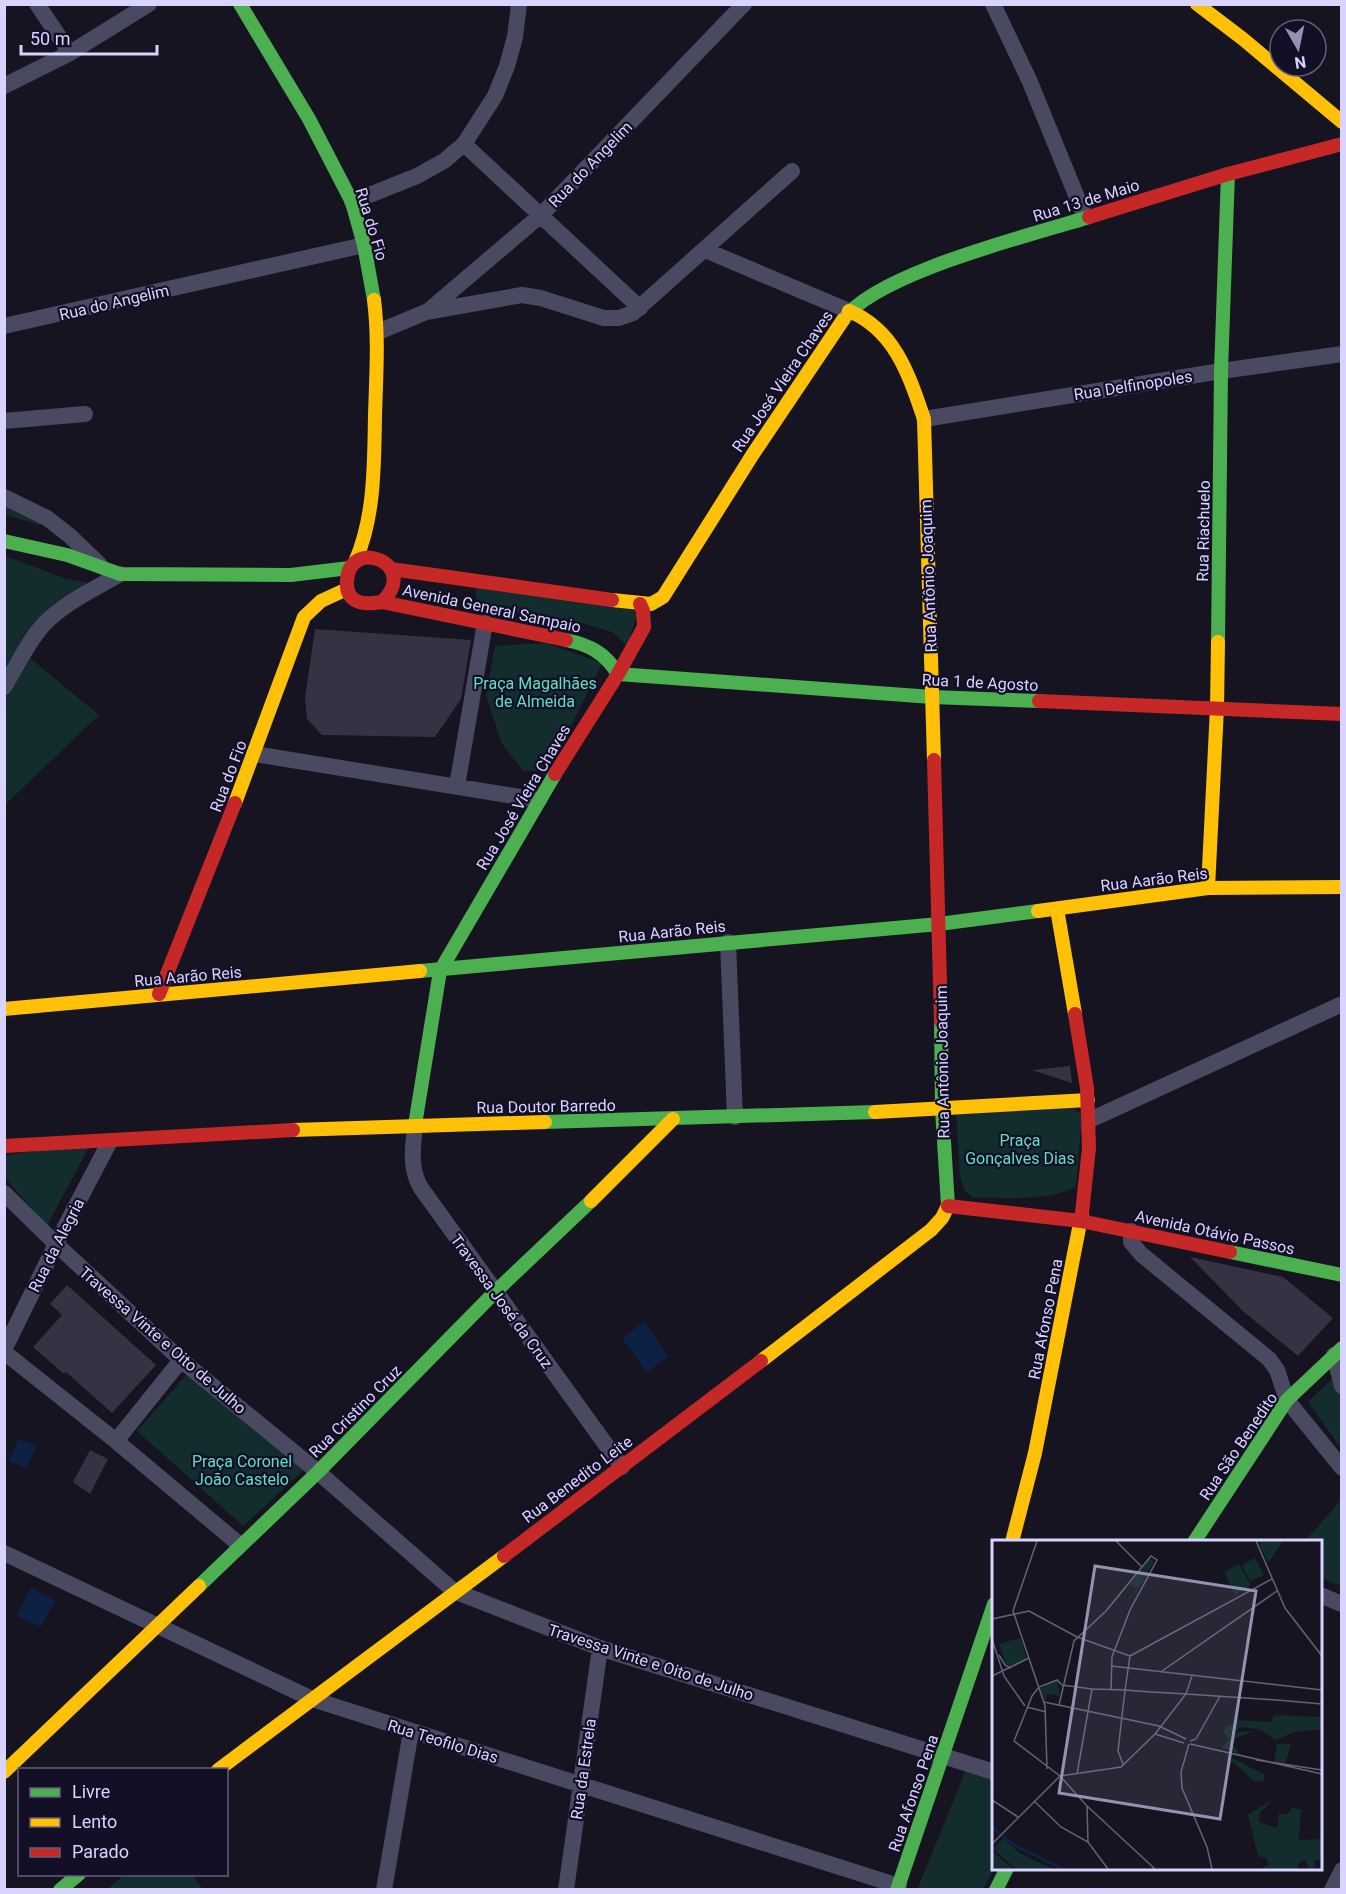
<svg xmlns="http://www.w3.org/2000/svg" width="1346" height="1894" font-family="Roboto,sans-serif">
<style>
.green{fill:#132c2d}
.water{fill:#0d2144}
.building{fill:#343243}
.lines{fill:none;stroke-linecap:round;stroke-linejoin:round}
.street{stroke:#4a4962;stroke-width:16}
.fast{stroke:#4caf50;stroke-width:14}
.slow{stroke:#ffc107;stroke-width:14}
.jam{stroke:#c62828;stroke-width:14}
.labels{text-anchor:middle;stroke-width:4.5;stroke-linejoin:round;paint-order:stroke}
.street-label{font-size:16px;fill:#d9d4ff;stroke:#130f26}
.park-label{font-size:16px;fill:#5fe0c0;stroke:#130f26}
.inset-river{fill:none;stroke:#0d2144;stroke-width:3}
.inset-road{fill:none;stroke:#64617a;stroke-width:1.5}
.view{fill:#9591b1;fill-opacity:0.15;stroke:#9591b1;stroke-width:3}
.inset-edge{fill:none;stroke:#d9d4ff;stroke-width:3}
</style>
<rect width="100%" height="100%" fill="#161421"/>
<path class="green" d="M4,495L51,528L5,515Z
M5,556L67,579L86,582L19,657L5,679Z
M475,586L639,609L627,646L612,632L582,623L527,613L478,608Z
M546,643L602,663L571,726L544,771H523L502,744L486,696L495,646Z
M30,658L99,715L5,805V697Z
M1066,1102L1082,1115L1076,1186C1051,1202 1003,1197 973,1198L965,1191L960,1176L956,1112Z
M90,1145L47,1226L5,1178L4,1155Z
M1340,1371L1342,1375L1341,1448L1308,1402Z
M189,1372L305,1469L243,1526L137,1431Z
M1341,1500V1586L1321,1578L1320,1542L1305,1541Z
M968,1765L993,1773L994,1869L983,1889L917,1890Z
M125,1874L192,1875L203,1889H107Z"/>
<path class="water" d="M644,1322L669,1356L647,1372L622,1338Z
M18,1439L37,1446L26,1468L9,1461Z
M31,1587L55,1601L41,1627L17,1616Z"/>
<path class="building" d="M315,629L471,640L461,699L435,737L322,735L307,719L305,698Z
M1070,1066L1072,1083L1032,1070Z
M1190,1257L1283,1277L1333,1318L1298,1356L1244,1312Z
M67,1285L156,1365L112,1413L66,1372L64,1374L33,1347L62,1315L50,1304Z
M90,1450L108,1459L90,1494L73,1482Z"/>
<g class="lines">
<path class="street" d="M37,4L70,53
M993,4L1030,82L1085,217
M4,86L70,53L149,4
M464,144L640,308
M352,202L417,176L444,161L464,144L495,96L507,66L515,37L519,4
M705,250L849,311
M428,311L541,215L744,4
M4,326L364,245
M378,332L426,312L522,295L541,298L604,318H619L633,313L792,171
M924,419L1221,371L1342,354
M4,421L85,414
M4,497L47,518L70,536L99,564
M4,687C17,666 28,641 45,623C66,602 94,589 120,574
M254,754L539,800
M457,786L485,623
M728,942L735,1117
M1090,1120L1342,1004
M415,1125C413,1148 409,1168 421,1188L622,1467
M4,1193L56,1244L181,1360L318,1472L454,1591L600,1648L994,1772
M1131,1231V1242L1141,1254L1269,1359L1277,1370L1287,1400L1342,1468
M4,1350L56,1244L110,1141
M4,1352L116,1441L240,1545
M1334,1355L1342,1386
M116,1441L181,1360
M4,1553L312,1699L899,1886
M1320,1595L1342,1604
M384,1890L411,1731
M566,1890L600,1648
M1332,1890L1342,1870"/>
<path class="fast" d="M240,4L309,119L352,202L364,245L374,300
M843,320C875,273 1032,235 1089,217
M4,541L67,555L120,574L291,575L349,568
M566,640C590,645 605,653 618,674L932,697L1039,701
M1218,642L1221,371L1228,174
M420,971L939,924L1038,911
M941,1021L942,1109L948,1206
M545,1122L875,1112
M415,1125L440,971L555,774
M1230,1252L1342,1275
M1194,1542L1287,1400L1342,1348
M199,1586L318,1472L495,1292L591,1201
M60,1890L79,1874
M897,1890L994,1604
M996,1890L1007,1868"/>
<path class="slow" d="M1197,4L1243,39L1342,122
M849,311C895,330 909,375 924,419L934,760
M355,562C375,517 374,464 375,416C376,377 379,339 374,300
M612,600L651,604L663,597L753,454L843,320
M235,803L304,617L321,601L347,589
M1208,888L1217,708L1218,642
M1057,909L1075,1014
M1038,911L1208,888L1342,887
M4,1009L420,971
M875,1112L1088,1100
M293,1130L545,1122
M591,1201L673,1119
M761,1361L931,1230L942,1218L948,1206
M1012,1542L1035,1453L1082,1213
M218,1770L504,1556
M4,1772L199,1586"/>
<path class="jam" d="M1089,217L1228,174L1342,144
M391,569L612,600
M382,602C421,564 350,536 347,580C345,604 364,605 382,602L566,640
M1039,701L1342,714
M934,760L941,1021
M555,774L618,674L644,627L643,611L640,604
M159,994L235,803
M1075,1014L1087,1088L1089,1148L1082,1213
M4,1146L293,1130
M948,1206L1081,1221L1230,1252
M504,1556L761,1361"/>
</g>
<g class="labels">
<g class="street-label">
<text transform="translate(590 164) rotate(-46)" y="6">Rua do Angelim</text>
<text transform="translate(1086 200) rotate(-17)" y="6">Rua 13 de Maio</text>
<text transform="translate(372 224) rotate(73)" y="6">Rua do Fio</text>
<text transform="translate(114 302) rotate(-13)" y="6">Rua do Angelim</text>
<text transform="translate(782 381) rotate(-56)" y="6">Rua José Vieira Chaves</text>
<text transform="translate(1133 385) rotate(-9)" y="6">Rua Delfinopoles</text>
<text transform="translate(1203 531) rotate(-89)" y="6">Rua Riachuelo</text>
<text transform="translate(928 576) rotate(-92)" y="6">Rua Antônio Joaquim</text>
<text transform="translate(492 608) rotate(12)" y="6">Avenida General Sampaio</text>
<text transform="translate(980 682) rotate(3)" y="6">Rua 1 de Agosto</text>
<text transform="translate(228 776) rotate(-69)" y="6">Rua do Fio</text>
<text transform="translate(523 797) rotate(-59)" y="6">Rua José Vieira Chaves</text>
<text transform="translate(1154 879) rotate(-7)" y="6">Rua Aarão Reis</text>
<text transform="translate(672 931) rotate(-6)" y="6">Rua Aarão Reis</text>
<text transform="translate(188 976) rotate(-5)" y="6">Rua Aarão Reis</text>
<text transform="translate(942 1062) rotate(-91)" y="6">Rua Antônio Joaquim</text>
<text transform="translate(546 1106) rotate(-1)" y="6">Rua Doutor Barredo</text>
<text transform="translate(1215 1232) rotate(12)" y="6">Avenida Otávio Passos</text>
<text transform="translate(56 1245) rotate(-63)" y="6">Rua da Alegria</text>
<text transform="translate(502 1301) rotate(54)" y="6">Travessa José da Cruz</text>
<text transform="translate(1045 1319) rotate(-79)" y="6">Rua Afonso Pena</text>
<text transform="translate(163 1340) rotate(41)" y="6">Travessa Vinte e Oito de Julho</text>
<text transform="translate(355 1411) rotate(-45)" y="6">Rua Cristino Cruz</text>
<text transform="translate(1238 1446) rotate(-56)" y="6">Rua São Benedito</text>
<text transform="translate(577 1479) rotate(-37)" y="6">Rua Benedito Leite</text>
<text transform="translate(651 1662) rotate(18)" y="6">Travessa Vinte e Oito de Julho</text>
<text transform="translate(443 1741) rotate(17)" y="6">Rua Teofilo Dias</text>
<text transform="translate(583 1769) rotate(-82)" y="6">Rua da Estrela</text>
<text transform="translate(913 1793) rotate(-71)" y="6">Rua Afonso Pena</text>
</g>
<g class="park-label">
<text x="535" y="689">Praça Magalhães<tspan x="535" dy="18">de Almeida</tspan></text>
<text x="1020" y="1146">Praça<tspan x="1020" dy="18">Gonçalves Dias</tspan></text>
<text x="242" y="1467">Praça Coronel<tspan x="242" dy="18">João Castelo</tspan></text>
</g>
</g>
<g transform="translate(992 1540)">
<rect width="330" height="330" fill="#161421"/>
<path d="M266,1H291L276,23ZM263,18L272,35L258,41L250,25ZM157,19L162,22L146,49L138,45ZM247,24L259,45L243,55L232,32ZM28,98L35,118L23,127L14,124L7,104ZM65,140L68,156L55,154L53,162L48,148ZM282,175L330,177V190L305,191L283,200L267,189L248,187L237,199L230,191L246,180L279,182ZM262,191L244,198L241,205L249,215L229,207L246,192ZM285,204H299L293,224L282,222ZM232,214L273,235L271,240L278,242L262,241ZM281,259L268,273L267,282L285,288L287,273L295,275L300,267L309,270L307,300L330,299V319L322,321L324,327L317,329L313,320L306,323V329H269L277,324L274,318L266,316L256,275ZM11,298L27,313L61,329H24L1,309ZM0,311L21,329H0Z" fill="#132c2d"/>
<path class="inset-river" d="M0,287L22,305L71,329"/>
<path class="inset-road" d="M45,1L21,71L53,166L55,229M124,1L150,27M264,1L293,68L330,116M0,79L37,71L85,97L138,116L133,150M0,99L12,136L33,166M7,115L13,125L19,128M138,116L280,39M119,126L330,150M170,131L285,51M0,136L37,118M200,136L194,154L163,194L129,227L68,236L22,201L40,156L47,147L65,140L70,145L100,149L133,150L159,152L194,154L285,160L330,164M52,162L167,186L194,199M67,165L82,101L114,71L159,16L165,20L138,70L120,117L119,150M35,167L54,172M163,194L192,203M198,201L204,199L228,156M197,204L189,232L190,248L215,307L220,329M198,204L330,234M264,220L330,230M131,224L126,211L133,150M85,234L100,149M68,236L95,266L96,302M0,260L26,277M42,261L69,287L96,302L116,329M95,266L163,329M0,304L68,236"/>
<path class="view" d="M103,26L264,51L228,279L67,253Z"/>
<rect width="330" height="330" class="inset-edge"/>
</g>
<rect width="1346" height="1894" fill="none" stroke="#d9d4ff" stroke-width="12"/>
<rect x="18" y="1768" width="210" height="108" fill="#130f26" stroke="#625e7d" stroke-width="1.5"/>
<rect x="30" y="1788" width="30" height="9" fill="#4caf50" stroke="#625e7d" stroke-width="1.5"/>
<text x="72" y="1798" font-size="18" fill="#d9d4ff">Livre</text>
<rect x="30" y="1818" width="30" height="9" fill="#ffc107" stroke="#625e7d" stroke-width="1.5"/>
<text x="72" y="1828" font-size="18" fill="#d9d4ff">Lento</text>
<rect x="30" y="1848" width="30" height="9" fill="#c62828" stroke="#625e7d" stroke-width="1.5"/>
<text x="72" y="1858" font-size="18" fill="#d9d4ff">Parado</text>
<g transform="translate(1298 48) rotate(171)"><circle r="28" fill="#130f26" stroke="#625e7d" stroke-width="1.5"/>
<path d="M0-4.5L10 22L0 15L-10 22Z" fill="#9591b1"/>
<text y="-9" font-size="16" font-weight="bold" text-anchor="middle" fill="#d9d4ff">N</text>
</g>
<path d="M21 45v9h136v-9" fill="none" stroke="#d9d4ff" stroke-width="3"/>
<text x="30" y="45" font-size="18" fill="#d9d4ff" stroke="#130f26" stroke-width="4.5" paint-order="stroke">50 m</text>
</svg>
